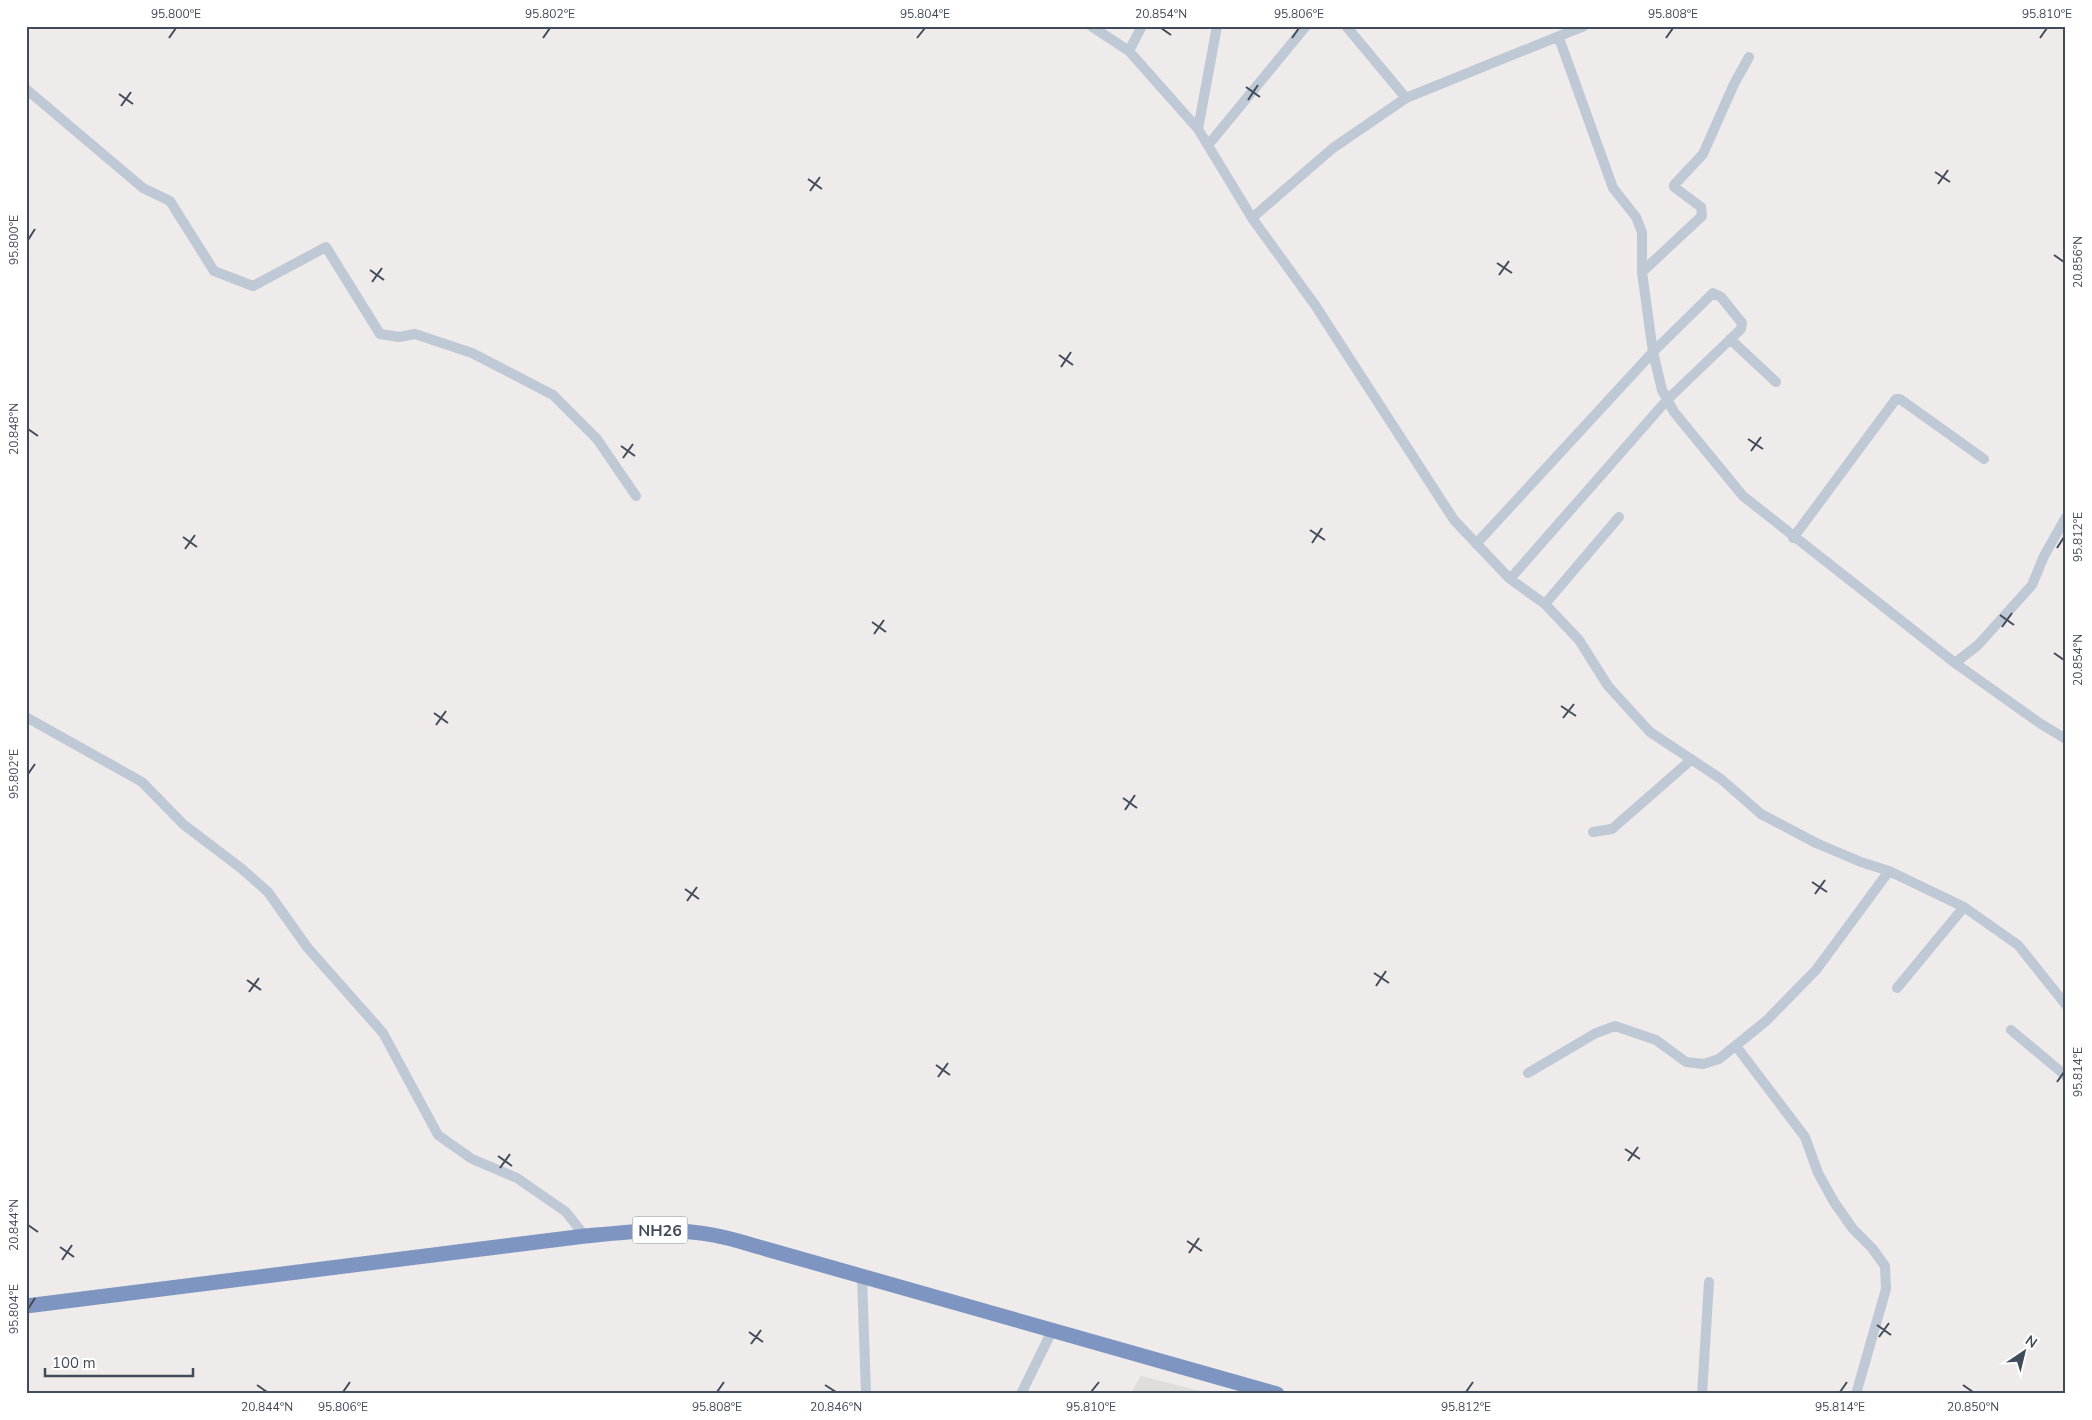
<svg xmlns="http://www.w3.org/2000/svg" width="2092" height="1420" font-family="'Nunito Sans',sans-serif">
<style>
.education{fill:#dfdcdc}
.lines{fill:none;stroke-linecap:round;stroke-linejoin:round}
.minor{stroke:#bfc8d5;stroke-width:10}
.highway{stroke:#7d95c0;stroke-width:15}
.ticks{fill:none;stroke:#424b5a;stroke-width:2}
.labels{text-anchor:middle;stroke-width:4.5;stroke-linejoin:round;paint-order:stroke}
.shield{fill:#fff;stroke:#7b818c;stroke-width:1}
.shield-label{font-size:16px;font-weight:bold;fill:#424b5a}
.neatline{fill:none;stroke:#424b5a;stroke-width:2}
.ticks-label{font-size:12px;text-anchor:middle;fill:#424b5a}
</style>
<rect width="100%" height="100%" fill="#eeebea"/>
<path class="education" d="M1141,1376L1212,1394H1130Z"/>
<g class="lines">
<path class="minor" d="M1091,26L1129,51L1198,129L1252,218L1315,305L1454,520L1510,579L1545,604L1579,640L1608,686L1650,732L1721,779L1761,814L1816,843L1861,862L1889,871L1964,907L2018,945L2066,1005
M1346,26L1406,98
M1559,38L1613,188L1636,217L1642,232V272L1653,352L1662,390L1674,412L1743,496L1955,663
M1129,51L1142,26
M26,89L143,188L170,201L214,271L253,286L326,247L380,334L399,337L415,334L472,353L553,395L597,439L636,496
M1198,129L1217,26
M1209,144L1306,26
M1252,218L1333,148L1406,98L1584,26
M1642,272L1702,216L1701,207L1674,187V185L1703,154L1734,84L1749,57
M1730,339L1776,382
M2066,517L2044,556L2032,585L1978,645L1955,663L2041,724L2066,739
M1793,538L1896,399H1900L1984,459
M1476,544L1653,352L1713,293L1721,297L1742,323L1741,329L1667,400L1510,579
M1545,604L1619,517
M26,717L142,782L183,824L242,869L268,892L307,947L383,1033L438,1135L472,1159L517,1178L566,1212L585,1236
M1593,832L1612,829L1691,760
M1897,988L1964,907
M2011,1030L2066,1076
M1736,1046L1805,1137L1818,1173L1834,1202L1853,1229L1872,1248L1885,1266L1886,1289L1856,1394
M1528,1073L1596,1033L1615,1026L1656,1040L1686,1062L1703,1064L1719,1059L1766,1021L1816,970L1889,871
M862,1277L866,1394
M1021,1394L1052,1331
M1702,1394L1709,1282"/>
<path class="highway" d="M26,1306L585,1236C627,1232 670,1227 713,1235C731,1238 748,1244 766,1249L1277,1394"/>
</g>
<path class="ticks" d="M1161,28L1171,35M169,38L176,28M543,38L550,28M917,38L925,28M1292,38L1299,28M1666,38L1673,28M2040,38L2047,28M1246,87L1260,97M119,94L133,104M1248,100L1258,85M121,106L131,92M1935,172L1950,182M808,179L822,189M1938,184L1948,170M810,191L820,177M28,240L35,229M2054,255L2064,262M1497,263L1512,273M370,270L384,280M1499,275L1509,261M372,282L382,268M1059,355L1073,365M1061,367L1071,352M28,429L38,436M1748,439L1763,449M621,446L635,456M1751,451L1761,437M623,458L633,444M1310,530L1325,540M183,537L197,547M1312,543L1322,528M2057,548L2064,537M185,549L195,535M2000,615L2014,625M872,622L886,632M2002,627L2012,613M874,634L884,620M2054,653L2064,660M1561,706L1576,716M434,713L448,723M1563,718L1574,704M436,725L446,711M28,774L35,764M1123,798L1137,808M1125,810L1135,795M1812,882L1827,892M685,889L699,899M1815,894L1825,880M687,901L697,887M1374,973L1389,983M247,980L261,990M1376,986L1386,971M249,992L259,978M936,1065L950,1075M938,1077L948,1063M2057,1082L2064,1072M1625,1149L1640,1159M498,1156L512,1166M1628,1161L1638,1147M500,1168L510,1154M28,1225L38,1232M1187,1241L1202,1251M60,1247L74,1257M1189,1253L1199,1238M62,1260L72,1245M28,1309L35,1298M1877,1325L1891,1335M749,1332L763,1342M1879,1337L1889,1323M751,1344L761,1330M257,1385L267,1392M825,1385L836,1392M1963,1385L1973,1392M343,1392L350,1382M717,1392L724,1382M1091,1392L1099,1382M1466,1392L1473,1382M1840,1392L1847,1382"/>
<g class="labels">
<rect class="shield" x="632.5" y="1216.5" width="55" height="27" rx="4"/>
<g class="shield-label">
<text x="660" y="1236">NH26</text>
</g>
</g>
<rect width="2092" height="1420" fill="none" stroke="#ffffff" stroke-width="55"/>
<g transform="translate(2024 1352) rotate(35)" stroke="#ffffff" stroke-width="4" paint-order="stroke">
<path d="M0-4L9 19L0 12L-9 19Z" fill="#424b5a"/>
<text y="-8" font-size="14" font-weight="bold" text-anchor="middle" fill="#424b5a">N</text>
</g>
<path d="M45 1368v8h148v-8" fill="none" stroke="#424b5a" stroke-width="2.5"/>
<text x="52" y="1368" font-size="15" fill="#424b5a" stroke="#ffffff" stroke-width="4" paint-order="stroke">100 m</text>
<rect x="28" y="28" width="2036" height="1364" class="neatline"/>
<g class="ticks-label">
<text x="176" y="18">95.800°E</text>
<text x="550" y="18">95.802°E</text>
<text x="925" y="18">95.804°E</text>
<text x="1161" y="18">20.854°N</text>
<text x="1299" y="18">95.806°E</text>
<text x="1673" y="18">95.808°E</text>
<text x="2047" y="18">95.810°E</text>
<text transform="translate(14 240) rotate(-90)" y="4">95.800°E</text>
<text transform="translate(2078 262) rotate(-90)" y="4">20.856°N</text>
<text transform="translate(14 429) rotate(-90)" y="4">20.848°N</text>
<text transform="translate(2078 537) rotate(-90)" y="4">95.812°E</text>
<text transform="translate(2078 660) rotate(-90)" y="4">20.854°N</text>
<text transform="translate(14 774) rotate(-90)" y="4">95.802°E</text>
<text transform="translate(2078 1072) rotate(-90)" y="4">95.814°E</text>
<text transform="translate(14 1225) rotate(-90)" y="4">20.844°N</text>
<text transform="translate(14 1309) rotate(-90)" y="4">95.804°E</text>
<text x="267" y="1411">20.844°N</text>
<text x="343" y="1411">95.806°E</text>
<text x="717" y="1411">95.808°E</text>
<text x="836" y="1411">20.846°N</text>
<text x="1091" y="1411">95.810°E</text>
<text x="1466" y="1411">95.812°E</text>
<text x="1840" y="1411">95.814°E</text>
<text x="1973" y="1411">20.850°N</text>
</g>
</svg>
